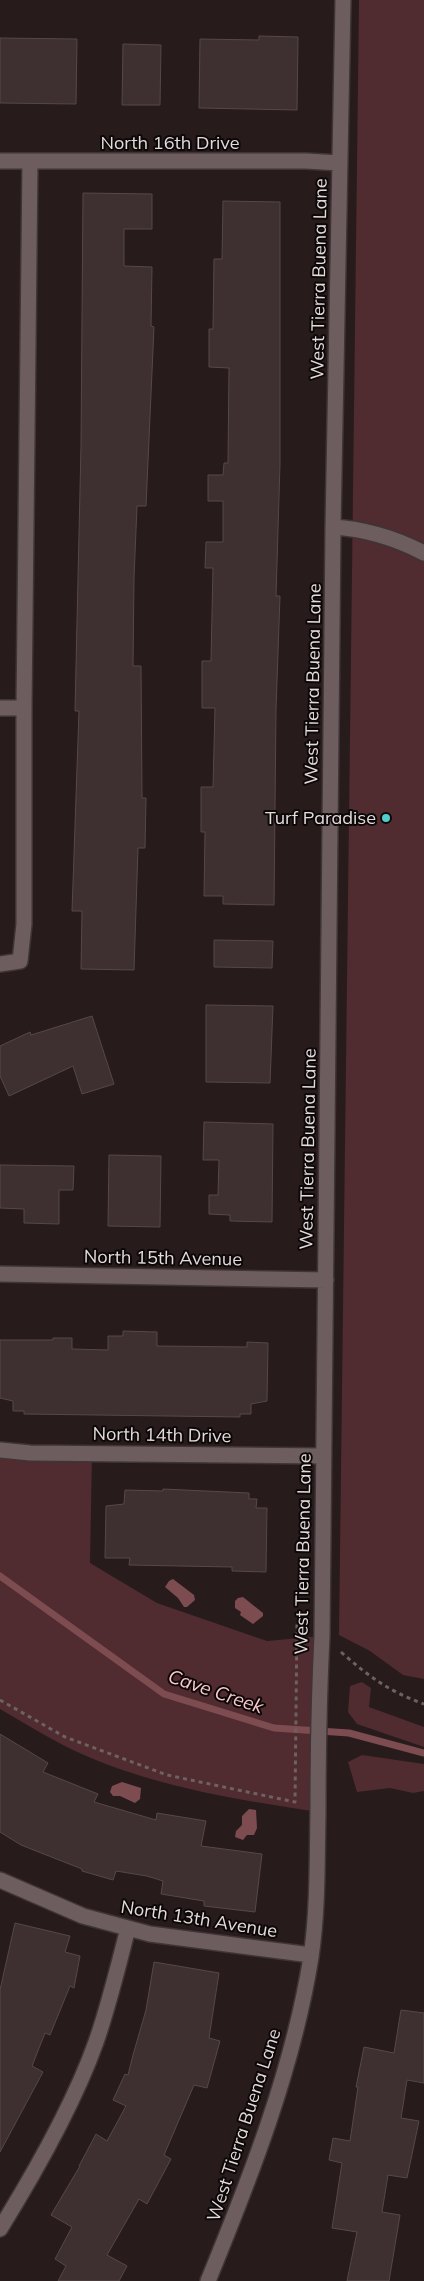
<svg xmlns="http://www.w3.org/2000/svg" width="424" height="2281" font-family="Mulish,sans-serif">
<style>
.green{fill:#502b2f}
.water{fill:#7d4c51}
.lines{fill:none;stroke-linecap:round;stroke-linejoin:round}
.stream{stroke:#7d4c51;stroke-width:7}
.building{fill:#3e3031;stroke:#574748}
.street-casing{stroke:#3f3536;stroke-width:18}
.path{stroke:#6d6162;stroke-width:3;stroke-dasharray:4 4;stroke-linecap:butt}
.street{stroke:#6d5d5e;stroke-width:15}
.poi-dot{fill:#53cdcb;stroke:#0d0808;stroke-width:2}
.labels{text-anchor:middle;stroke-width:4;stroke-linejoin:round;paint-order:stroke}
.street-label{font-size:18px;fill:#e4dbdb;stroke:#0d0808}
.poi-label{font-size:18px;fill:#e4dbdb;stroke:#0d0808;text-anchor:end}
.water-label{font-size:19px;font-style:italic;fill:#fcc9cd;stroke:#0d0808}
</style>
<rect width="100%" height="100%" fill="#281b1c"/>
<path class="green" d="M359,0H424V1679L403,1675L370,1651L339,1635Z
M0,1450L92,1453L90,1563L157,1603L267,1641L322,1636L318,1812C232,1799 142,1785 63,1745C42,1734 21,1721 0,1709Z
M362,1682L371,1688L369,1707L424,1727V1747L357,1724L348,1712L350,1686Z
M362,1755L424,1764V1791L413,1793L390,1788L357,1792L348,1762Z"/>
<path class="water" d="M173,1579L194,1595L195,1600L187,1607H184L178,1598L165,1587L169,1581Z
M243,1597L263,1613V1616L253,1624L240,1615L241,1612L235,1608V1601L238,1598Z
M122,1782L141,1788L140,1799L135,1803L120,1796H113L110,1792L112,1786Z
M249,1809L256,1810L257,1828L254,1835H247L243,1840L235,1837L236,1831L242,1825V1816Z"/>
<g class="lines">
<path class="stream" d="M0,1576L164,1694L274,1728L349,1733L424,1753"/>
</g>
<path class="building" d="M259,36L298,37L297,110L199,108L200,39L259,40Z
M0,38L77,39L76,104L0,103Z
M123,44L161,45L160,105H122Z
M83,193L152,194V229H124V266L152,267L151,326L154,327L146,506H137L134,578L133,666H141L142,798H146L145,848H138L134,970L81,969L82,911H72L79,711H75L81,446Z
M223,201L280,202V464L276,596H280L276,709L274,905L223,904V896H204L205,832H201V787H213L215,708H202V661H211L213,568H205L206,542H223V501H208V475H223L224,463H228L229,368L209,367V329H213L214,259H222Z
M214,940L273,941L272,968L214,967Z
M206,1005L273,1006L270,1083L206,1082Z
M92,1016L114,1084L82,1094L73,1066L9,1096L0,1076V1046L30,1032L31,1035Z
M204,1122L273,1124L272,1222L230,1221V1215L209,1214V1195H218L219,1160H203Z
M109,1155L161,1156L160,1227L108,1226Z
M0,1165L74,1166L73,1190H59V1224L24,1223V1209L0,1208Z
M123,1331L157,1332V1346L247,1347V1342L268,1343L267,1401L251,1404V1414H240V1417L24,1414V1411H13V1401L0,1398V1340H53V1338H72V1349L108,1350V1336H123Z
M163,1489L249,1493V1499H257L256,1508H267L266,1572L232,1571V1567L129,1565L130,1558H105L106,1506L124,1504L125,1490L163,1491Z
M0,1734L48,1763L43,1772L98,1794L94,1802L156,1820L157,1813L206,1821L201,1846L262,1854L255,1912L204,1906V1901L161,1894L163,1881L147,1876L116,1871L113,1880L82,1871V1869L21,1845L0,1832Z
M15,1923L70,1936L65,1952L80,1956L74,1988L70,1986L50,2035L45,2033L32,2066L43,2072L0,2152V1990Z
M154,1962L219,1973L209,2038L220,2041L207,2088L194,2085L164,2155L171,2159L147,2204L139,2199L107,2255L127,2266L119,2281H58L66,2266L55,2259L72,2227L51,2215L80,2166H79L96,2134L107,2141L126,2106L113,2100L125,2074L128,2075L133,2055L146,2010Z
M401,2010L424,2013V2083L407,2080L401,2118L419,2121L407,2178L388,2175L382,2212L400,2215L389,2281H347L357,2232L332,2228L342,2163L329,2160L333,2138L350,2141L358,2087H356L364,2047L394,2053Z"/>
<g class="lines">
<g class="street-casing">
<path id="street" d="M0,161H306L340,163
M333,527C366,529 395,538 424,553
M0,708H24
M0,964L20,961L24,924V708L30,162
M0,1274L326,1280
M0,1450L30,1453L323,1456
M0,1880L83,1916L150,1934L311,1955
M0,2229C34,2174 74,2104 96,2042C109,2005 118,1967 128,1928
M208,2281C251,2176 293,2069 311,1957C318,1910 317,1861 318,1813C318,1754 319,1695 322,1636L333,527L343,0"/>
</g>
<path class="path" d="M341,1652C368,1676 390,1692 424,1704
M0,1700L65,1737L167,1775L295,1802L297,1623L303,1626"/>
<use href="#street" class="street"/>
</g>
<circle class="poi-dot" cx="386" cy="818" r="5"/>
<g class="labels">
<g class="street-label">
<text x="170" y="149">North 16th Drive</text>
<text transform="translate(319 279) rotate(-89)" y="6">West Tierra Buena Lane</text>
<text transform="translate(313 684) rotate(-89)" y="6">West Tierra Buena Lane</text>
<text transform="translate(308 1149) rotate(-89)" y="6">West Tierra Buena Lane</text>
<text transform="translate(163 1258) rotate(1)" y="6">North 15th Avenue</text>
<text transform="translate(162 1435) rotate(1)" y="6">North 14th Drive</text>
<text transform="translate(303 1554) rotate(-89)" y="6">West Tierra Buena Lane</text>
<text transform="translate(199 1919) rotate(9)" y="6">North 13th Avenue</text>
<text transform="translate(244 2125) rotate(-72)" y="6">West Tierra Buena Lane</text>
</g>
<g class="poi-label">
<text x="376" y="824">Turf Paradise</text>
</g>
<g class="water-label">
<text transform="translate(216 1691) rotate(19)" y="7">Cave Creek</text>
</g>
</g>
</svg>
